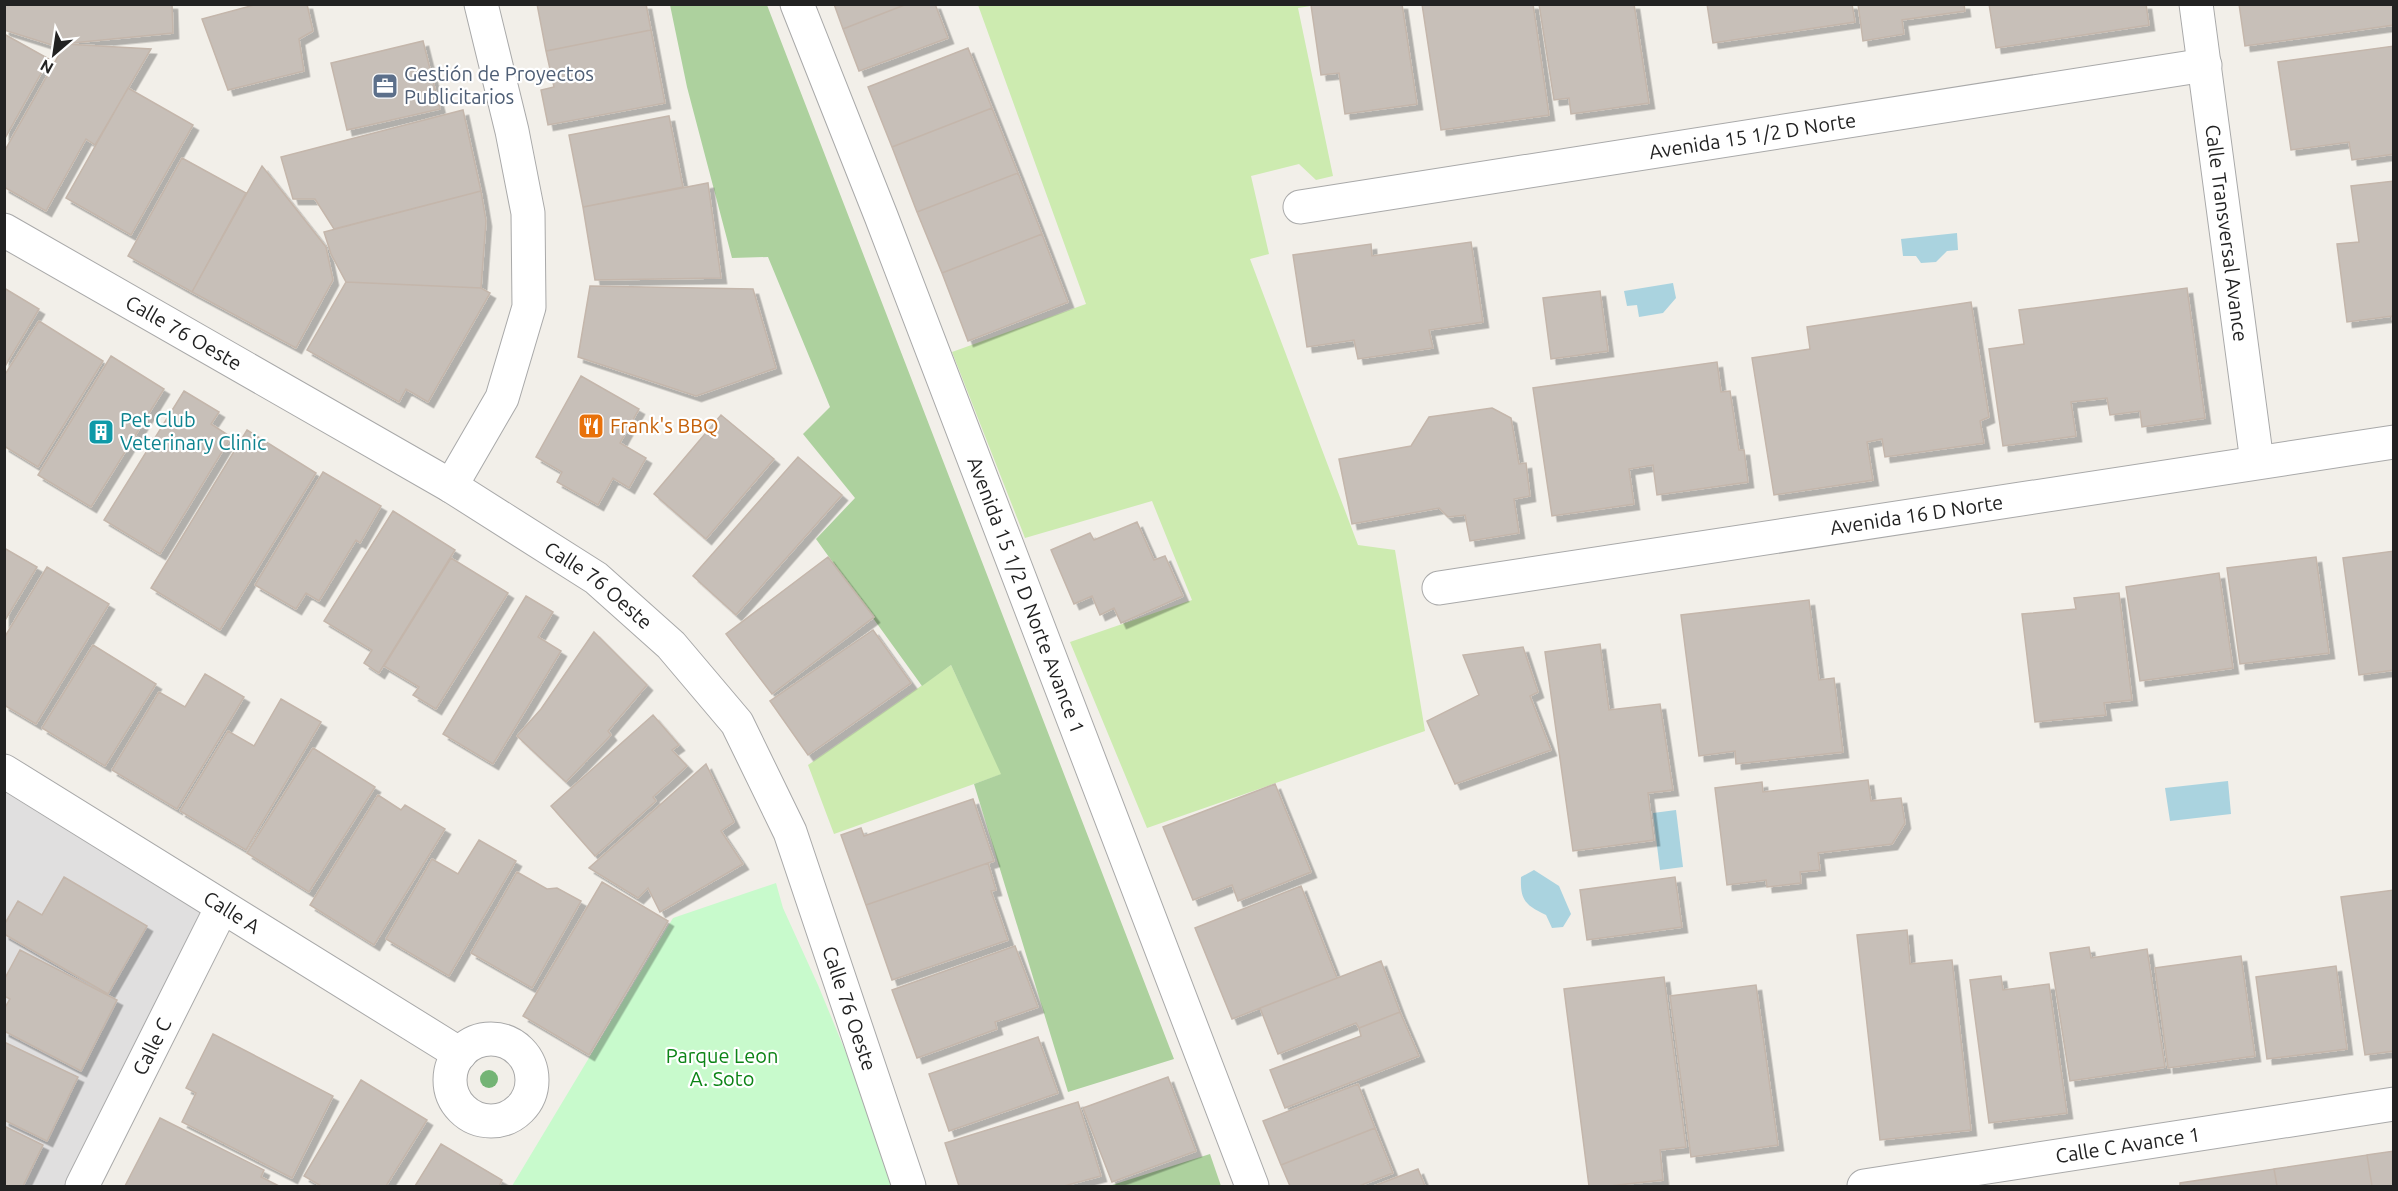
<svg xmlns="http://www.w3.org/2000/svg" width="2398" height="1191" font-family="Ubuntu,sans-serif">
<style>
.residential{fill:#e0dfdf}
.grass{fill:#cdebb0}
.forest{fill:#add19e}
.park{fill:#c8facc}
.water{fill:#aad3df}
.building{fill:#c7bfb8;stroke:#c4b6ab;stroke-width:1.5;filter:url(#shadow)}
.lines{fill:none;stroke-linecap:round;stroke-linejoin:round}
.minor-casing{stroke:#a9a9a9;stroke-width:35}
.minor{stroke:#fff;stroke-width:33}
.tree{fill:#74b475}
.labels{text-anchor:middle;stroke-width:4.5;stroke-linejoin:round;paint-order:stroke}
.service-label{font-size:20px;fill:#4e5e75;stroke:#fff;text-anchor:start}
.street-label{font-size:20px;fill:#222;stroke:#fff}
.culture-label{font-size:20px;fill:#0d838f;stroke:#fff;text-anchor:start}
.food-label{font-size:20px;fill:#c56008;stroke:#fff;text-anchor:start}
.park-label{font-size:20px;fill:#0c8416;stroke:#fff}
</style>
<defs>
<filter id="shadow"><feDropShadow dx="5.5" dy="5.5" stdDeviation="0" flood-color="#0004"/></filter>
</defs>
<rect width="100%" height="100%" fill="#f2efe9"/>
<path class="residential" d="M4,771L222,907L82,1186H5Z"/>
<path class="grass" d="M978,5H1317L1298,8L1333,176L1316,180L1299,164L1251,176L1269,254L1250,259L1358,545L1395,550L1425,731L1147,828L1070,642L1192,600L1152,501L1025,538L952,352L1086,304Z
M951,665L1002,774L834,834L808,765Z"/>
<path class="forest" d="M670,5H767L1174,1059L1068,1092L974,784L1001,774L951,665L922,686L816,539L855,498L803,434L830,407L768,257L732,258L687,87Z
M1210,1154L1221,1186H1109Z"/>
<path class="park" d="M776,883L783,908L818,985L901,1186H512L673,918Z"/>
<path class="water" d="M1957,233L1958,250L1947,251L1936,262L1921,263L1916,256H1903L1901,239Z
M1673,283L1676,298L1663,313L1639,317L1637,305L1627,306L1624,291Z
M2228,781L2231,814L2170,821L2165,788Z
M1676,810L1683,867L1660,870L1653,813Z
M1534,870L1559,886L1571,914L1563,927L1552,928L1546,915C1526,905 1520,901 1521,877Z"/>
<path class="building" d="M4,4H172L173,33L52,45L4,30Z
M258,4H307L313,31L299,39L304,71L228,90L202,19Z
M537,4H646L651,30L546,51Z
M834,4H907L843,29Z
M907,4H935L948,38L859,71L843,29Z
M1402,4L1417,104L1345,114L1339,73L1321,75L1311,5Z
M1422,4H1533L1549,115L1441,130Z
M1539,4H1634L1649,103L1571,114L1569,98L1554,100Z
M1707,4H1852L1855,22L1713,43Z
M1858,4H1964L1965,11L1902,20L1904,34L1863,41Z
M1989,4H2146L2149,25L1996,48Z
M2239,4H2394V25L2245,46Z
M651,30L665,103L548,125L541,90L554,87L546,51Z
M4,34L49,59L4,140Z
M423,41L440,109L347,130L331,63Z
M65,44L151,49L95,145L86,139L46,211L4,187V152Z
M2394,46V154L2352,160L2349,142L2291,150L2278,62Z
M968,48L992,108L892,147L868,87Z
M128,88L193,125L131,235L66,198Z
M992,108L1018,173L917,212L892,147Z
M463,110L481,191L334,229L315,199H293L281,157Z
M669,116L683,187L583,207L569,135Z
M182,158L246,193L192,292L128,256Z
M262,166L326,247L333,280L296,348L192,292Z
M1018,173L1042,234L942,273L917,212Z
M2394,181V328L2392,316L2347,322L2337,244L2359,242L2351,186Z
M708,183L721,278L595,280L583,207Z
M481,191L486,221L481,288L346,282L331,254L324,232Z
M1042,234L1068,302L968,341L942,273Z
M1471,242L1483,322L1429,330L1433,348L1358,359L1354,340L1307,347L1293,255L1371,244L1372,256Z
M346,282L481,288L490,293L428,402L406,389L399,402L307,350Z
M590,286L753,289L776,368L696,396L578,357Z
M4,288L39,309L4,368Z
M2187,288L2205,418L2142,427L2140,411L2110,415L2107,398L2071,402L2076,436L2003,446L1989,349L2024,344L2019,310Z
M1600,291L1608,351L1551,359L1543,298Z
M1971,302L1989,417L1980,421L1984,443L1885,457L1882,439L1867,442L1873,480L1774,495L1752,358L1810,349L1807,327Z
M39,321L103,361L38,467L4,446V376Z
M111,356L164,389L91,507L38,475Z
M1717,362L1721,392L1730,391L1739,450H1744L1748,482L1657,495L1653,465L1629,469L1634,504L1552,516L1533,388Z
M581,376L639,409L620,443L646,458L629,488L613,478L598,505L557,482L562,472L536,457Z
M184,391L219,412L211,424L231,437L160,554L104,520Z
M1492,408L1511,418L1519,464L1526,463L1530,496L1514,499L1519,533L1470,541L1465,515L1448,517L1439,508L1352,524L1339,459L1411,446L1429,417Z
M721,415L774,459L706,539L654,494Z
M247,430L316,473L220,630L151,588Z
M798,457L842,495L736,615L693,576Z
M323,472L381,506L360,543L356,540L319,601L306,593L296,609L255,585Z
M393,511L455,550L379,673L364,663L372,650L324,621Z
M1137,522L1154,560L1165,556L1183,596L1121,623L1114,608L1100,615L1092,596L1074,604L1051,550L1090,533L1094,540Z
M4,548L37,567L4,622Z
M2394,551V670L2359,675L2343,558Z
M828,557L874,617L772,694L726,634Z
M2316,557L2329,653L2240,664L2227,568Z
M451,558L508,593L436,709L413,695L419,687L384,666Z
M47,567L109,604L36,724L4,705V638Z
M2219,573L2233,668L2140,681L2126,587Z
M2119,593L2132,700L2104,703L2106,715L2035,722L2022,614L2076,609L2074,598Z
M526,596L553,612L538,637L561,651L493,764L443,734Z
M1809,600L1819,680L1834,678L1843,752L1736,764L1735,751L1699,756L1681,615Z
M873,630L911,683L808,755L770,701Z
M594,632L647,685L608,731L611,735L566,782L517,736L541,709Z
M1600,644L1609,710L1660,704L1673,790L1648,793L1654,840L1573,851L1545,652Z
M93,645L156,684L105,766L42,728Z
M1523,647L1538,692L1530,696L1551,750L1455,784L1427,721L1479,695L1463,655Z
M205,674L244,697L177,809L112,770L159,692L185,707Z
M281,699L321,722L246,850L180,811L228,731L254,746Z
M653,715L679,745L672,750L687,766L653,797L656,801L595,856L551,806Z
M313,748L375,787L309,892L247,853Z
M706,764L734,822L721,831L743,864L660,912L648,888L638,898L589,868Z
M1868,780L1871,801L1901,798L1905,823L1892,844L1818,853L1820,870L1800,872L1801,883L1767,887L1766,880L1727,885L1715,788L1762,782L1763,792Z
M1275,784L1311,872L1238,901L1232,885L1193,900L1163,827Z
M378,795L401,810L405,805L445,829L374,945L310,905Z
M973,799L994,861L866,905L841,835L861,828L864,836Z
M479,840L516,861L449,976L386,939L432,859L458,874Z
M988,863L996,890L991,891L1008,940L892,980L866,905Z
M517,872L547,889L557,888L581,901L532,988L471,953Z
M64,877L147,926L108,994L4,934V925L18,901L42,915Z
M1675,877L1682,927L1587,940L1580,890Z
M602,882L668,921L589,1055L523,1016Z
M1301,886L1337,978L1232,1019L1195,928Z
M2394,890V1051L2365,1055L2341,897Z
M1907,930L1910,964L1952,960L1971,1130L1880,1140L1857,935Z
M1015,946L1038,1007L995,1022L997,1029L917,1058L892,990Z
M2089,947L2091,958L2147,949L2165,1067L2070,1081L2050,953Z
M20,950L117,1000L81,1071L4,1031V1009L10,999L4,996V980Z
M2241,956L2255,1056L2168,1068L2155,968Z
M1381,961L1400,1012L1359,1028L1356,1023L1278,1054L1260,1008Z
M2336,966L2347,1049L2267,1059L2256,977Z
M2001,976L2003,990L2049,984L2067,1113L1989,1123L1970,980Z
M1664,977L1686,1147L1660,1150L1663,1180L1609,1186H1589L1564,989Z
M1756,985L1778,1145L1691,1157L1670,996Z
M1400,1012L1419,1056L1285,1108L1270,1070L1361,1036L1359,1028Z
M213,1034L333,1096L292,1178L182,1122L196,1093L186,1088Z
M1038,1037L1058,1093L949,1131L929,1074Z
M4,1042L78,1077L47,1141L4,1120Z
M1168,1077L1196,1151L1112,1182L1083,1108Z
M361,1080L427,1120L386,1186H321L304,1176Z
M1358,1084L1375,1128L1281,1165L1263,1121Z
M1078,1102L1101,1176L1064,1186H959L945,1143Z
M160,1118L264,1170L261,1177L279,1186H125Z
M4,1126L43,1145L23,1186H4Z
M1375,1128L1393,1173L1359,1186H1290L1281,1165Z
M441,1144L502,1180L499,1186H415Z
M2394,1151V1186H2372L2367,1155Z
M2367,1155L2372,1186H2277L2274,1169Z
M1418,1169L1425,1186H1374Z
M2274,1169L2277,1186H2180V1183Z"/>
<g class="lines">
<g class="minor-casing">
<g id="minor">
<path id="s1" d="M797,4L881,216L1252,1186"/>
<path id="s2" d="M2196,4L2257,462"/>
<path id="s3" d="M1300,207L2205,65"/>
<path id="s4" d="M4,230L451,486L596,578L671,645L737,723L790,832L909,1186"/>
<path d="M451,486L502,398L529,307L528,213L512,131L481,4"/>
<path id="s5" d="M1439,588L2394,442"/>
<path id="s6" d="M4,771L460,1054"/>
<circle cx="491" cy="1080" r="41"/>
<path id="s7" d="M82,1186L222,907"/>
<path id="s8" d="M1864,1186L2394,1104"/>
</g>
</g>
<use href="#minor" class="minor"/>
</g>
<circle class="tree" cx="489" cy="1079" r="9"/>
<defs>
<g id="office-square" transform="scale(1.35)"><rect x="-9" y="-9" width="18" height="18" rx="4" fill="#5c6f8a" stroke="#fff"/><path d="M-6-3h4V-5.5h4V-3h4V5H-6ZM-1-4.5V-3h2v-1.5ZM-6 0V1H6V0Z" fill="#fff"/></g>
<g id="restaurant-square" transform="scale(1.35)"><rect x="-9" y="-9" width="18" height="18" rx="4" fill="#e8710a" stroke="#fff"/><path d="M-5-6h1v4h1v-4h1v4h1v-4h1v5L-1.5 .5V6h-2V.5L-5-1ZM5-6V6H3V1.5H1.5Q1.5-4 5-6Z" fill="#fff"/></g>
<g id="building-square" transform="scale(1.35)"><rect x="-9" y="-9" width="18" height="18" rx="4" fill="#0f9aa8" stroke="#fff"/><path d="M-4-6H4V6H1V3H-1V6H-4ZM-2.5-4.3h1.7v1.8h-1.7ZM.8-4.3h1.7v1.8H.8ZM-2.5-1h1.7V.8h-1.7ZM.8-1h1.7V.8H.8Z" fill="#fff"/></g>
</defs>
<g fill-rule="evenodd">
<use href="#office-square" x="385" y="86"/>
<use href="#restaurant-square" x="591" y="426"/>
<use href="#building-square" x="101" y="432"/>
</g>
<g class="labels">
<g class="service-label">
<text x="404" y="81">Gestión de Proyectos<tspan x="404" dy="23">Publicitarios</tspan></text>
</g>
<g class="street-label">
<text dy="7" stroke="none"><textPath href="#s3" startOffset="458">Avenida 15 1/2 D Norte</textPath></text>
<text dy="7" stroke="none"><textPath href="#s2" startOffset="231">Calle Transversal Avance</textPath></text>
<text dy="7" stroke="none"><textPath href="#s4" startOffset="207">Calle 76 Oeste</textPath></text>
<text dy="7" stroke="none"><textPath href="#s5" startOffset="483">Avenida 16 D Norte</textPath></text>
<text dy="7" stroke="none"><textPath href="#s4" startOffset="693">Calle 76 Oeste</textPath></text>
<text dy="7" stroke="none"><textPath href="#s1" startOffset="634">Avenida 15 1/2 D Norte Avance 1</textPath></text>
<text dy="7" stroke="none"><textPath href="#s6" startOffset="268">Calle A</textPath></text>
<text dy="7" stroke="none"><textPath href="#s4" startOffset="1197">Calle 76 Oeste</textPath></text>
<text dy="7" stroke="none"><textPath href="#s7" startOffset="156">Calle C</textPath></text>
<text dy="7" stroke="none"><textPath href="#s8" startOffset="267">Calle C Avance 1</textPath></text>
</g>
<g class="culture-label">
<text x="120" y="427">Pet Club<tspan x="120" dy="23">Veterinary Clinic</tspan></text>
</g>
<g class="food-label">
<text x="610" y="433">Frank's BBQ</text>
</g>
<g class="park-label">
<text x="722" y="1063">Parque Leon<tspan x="722" dy="23">A. Soto</tspan></text>
</g>
</g>
<rect width="2398" height="1191" fill="none" stroke="#222222" stroke-width="12"/>
<g transform="translate(54 54) rotate(209)" stroke="#ffffff" stroke-width="4.5" paint-order="stroke">
<path d="M0-4.5L10 22L0 15L-10 22Z" fill="#222222"/>
<text y="-9" font-size="16" font-weight="bold" text-anchor="middle" fill="#222222">N</text>
</g>
</svg>
